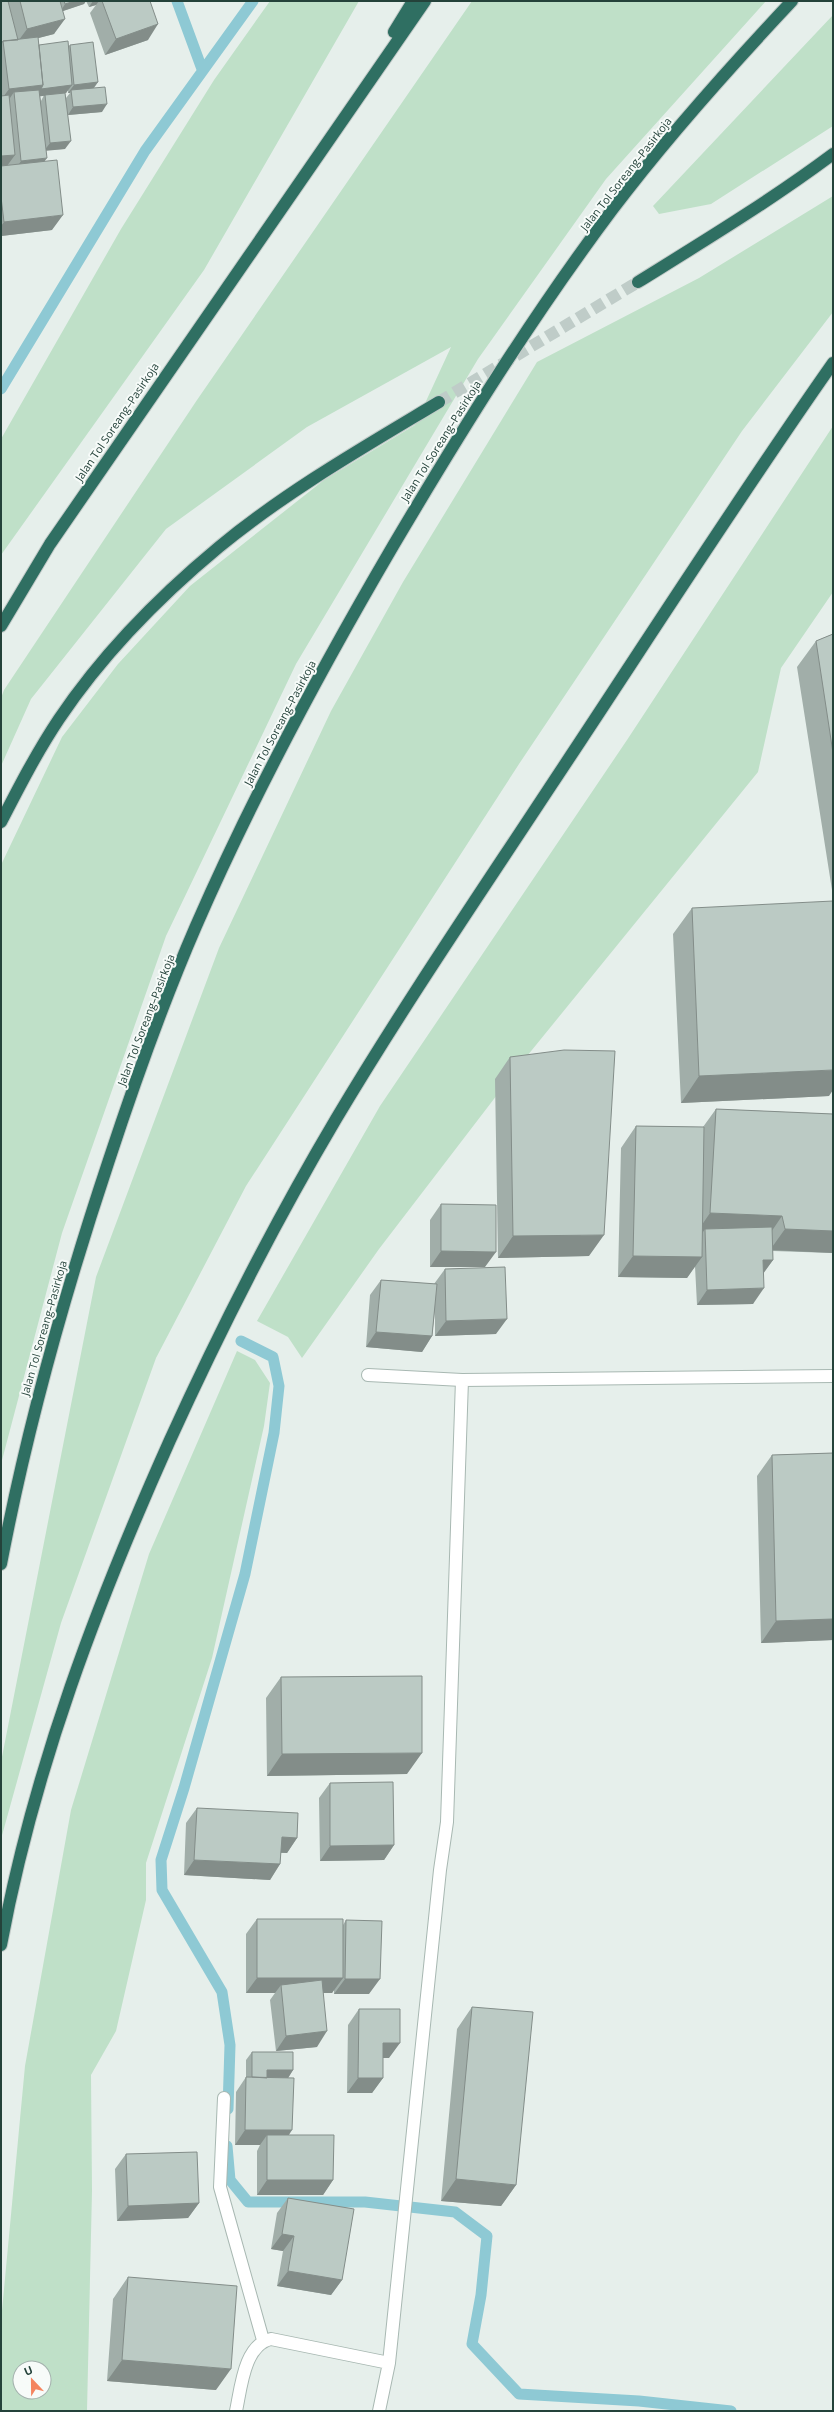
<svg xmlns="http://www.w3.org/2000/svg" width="834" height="2412" font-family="'Open Sans',sans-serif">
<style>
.green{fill:#bfe0c8;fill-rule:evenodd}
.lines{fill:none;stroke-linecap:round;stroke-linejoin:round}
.stream{stroke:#8ec9d4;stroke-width:11}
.motorway-tunnel{stroke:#bfccc8;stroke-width:12;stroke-dasharray:12 6;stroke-linecap:butt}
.service-casing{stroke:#a8b8b2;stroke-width:14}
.minor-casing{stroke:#a8b8b2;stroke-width:14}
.motorway-casing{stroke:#c2cac8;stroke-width:14}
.service{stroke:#fff;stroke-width:12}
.minor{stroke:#fff;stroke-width:12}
.motorway{stroke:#2f6f62;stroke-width:12}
.wall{fill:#a1aea9;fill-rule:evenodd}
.shaded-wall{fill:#838d89}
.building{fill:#bbcac4;stroke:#838d89}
.labels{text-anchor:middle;stroke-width:4;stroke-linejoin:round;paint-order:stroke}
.street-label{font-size:11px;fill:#24423a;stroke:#f7fbf9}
</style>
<rect width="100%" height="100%" fill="#e6efeb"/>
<path class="green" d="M270,1H359L204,270L1,555V439L121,229L214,80Z
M472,1H766L606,179L478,359L296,664L166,936L62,1233L1,1464V865L62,737L118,664L190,586L324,480L415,425L451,347L307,427L166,529L31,699L1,766V698L4,690L197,400Z
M833,15V126L711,204L659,214L653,206Z
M833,196V312L742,431L519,764L246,1186L156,1358L61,1623L1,1839V1762L96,1277L219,948L331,711L403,582L537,362L699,278Z
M833,426V592L781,668L758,772L523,1061L379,1249L302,1358L288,1337L257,1321L380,1106L627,740Z
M237,1351L255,1360L270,1383L264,1426L212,1658L146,1863V1900L116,2031L91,2075L92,2191L87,2411H1V2321L25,2066L71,1810L149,1554ZM20,2368H44V2392H20Z"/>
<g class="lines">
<path class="stream" d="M177,1L202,69
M1,389L145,151L253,1
M228,2109L230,2045L222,1992L162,1890L161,1860L184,1788L245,1574L274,1433L279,1386L273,1357L241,1341
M227,2146L230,2180L248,2202H365L455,2212L487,2236L481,2295L472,2344L519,2394L639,2401L731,2411"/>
<path class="motorway-tunnel" d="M439,402L638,282"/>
<g class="service-casing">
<path id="service" d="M368,1375L462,1380"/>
</g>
<g class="minor-casing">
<path id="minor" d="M224,2098L220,2187L263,2340
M236,2411C241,2388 244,2345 271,2339L389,2363
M379,2411L389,2363L440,1870L447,1822L462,1380L833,1376"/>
</g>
<g class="motorway-casing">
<path id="motorway" d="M394,32L413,1
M638,282C704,241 770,201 833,154
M1,626L50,544L425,1
M1,822C19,787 37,752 59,719C102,655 160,596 219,547C287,491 364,447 439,402
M1,1564C27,1427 65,1292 109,1160C135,1081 163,1002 196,926C253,795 321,669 393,546C461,431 531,318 612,210C667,137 729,68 792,1
M1,1945C34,1768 97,1603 170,1440C220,1330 275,1222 336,1119C404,1005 479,895 552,784C645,644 736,501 833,363"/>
</g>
<use href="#service" class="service"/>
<use href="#minor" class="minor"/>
<use href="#motorway" class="motorway"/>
</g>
<path class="wall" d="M3,1H86L84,4L63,11L54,34L38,38L39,45L68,47L70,45L98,82L94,88L102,112L68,115L65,149L46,150L44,161L52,230L1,236V2ZM68,90V93H70L66,98L65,93H66ZM44,95L41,101L40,96Z
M86,1H150L148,40L105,55L90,13L96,5L89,7Z
M833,634V890H832L797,667L816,641Z
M692,908L829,1096L681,1103L673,934Z
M510,1057L589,1256L498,1258L495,1079Z
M716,1109L833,1114V1253L773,1251V1260L763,1274L753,1304L697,1305L695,1266L687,1278L618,1277L621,1148L636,1126L703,1127Z
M441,1204L485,1267H430V1220Z
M445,1269L496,1334L435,1336V1311L432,1336L422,1352L366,1347L370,1295L381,1280L434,1284Z
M833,1453V1640L761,1643L757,1476L772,1455Z
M281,1677L407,1774L267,1776L266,1698Z
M330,1783L394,1845L384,1860L320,1861L319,1798Z
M197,1808L297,1838L287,1853H281L280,1864L270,1880L184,1875L186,1823Z
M257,1919L343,1925L346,1920L369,1994H334V1989L332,1993H323L317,2047L276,2051L270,2000L275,1993H246V1934Z
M472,2007L516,2185L501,2206L441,2201L457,2029Z
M359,2009L389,2058H383V2078L372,2093H347L348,2025Z
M252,2052L293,2070L288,2078H277L289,2135L333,2180L323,2195H257V2151L260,2145H235L236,2092L246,2077V2060Z
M126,2154L199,2203L188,2218L117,2221L115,2169Z
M288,2198L342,2280L331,2295L277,2286L283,2251L271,2249L277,2213Z
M128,2277L216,2390L107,2381L113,2299Z"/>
<path class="shaded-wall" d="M75,1H86L84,4L60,12L65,4Z
M93,1H99L96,5L89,7Z
M65,19L54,34L16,44L27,29Z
M158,24L148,40L105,55L116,39Z
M98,82L92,90H71L70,93H68L74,85Z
M43,85H72L66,93L35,97L14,92L6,104L1,100L9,89Z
M107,104L102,112L68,115L73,107Z
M71,141L65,149L44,151L50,143Z
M15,155L4,170H1V156Z
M47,158L36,173L11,176L21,161Z
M63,215L52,230L1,236V226L4,222Z
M833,1070V1090L829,1096L681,1103L699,1076Z
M710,1213L782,1216L767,1238L705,1229L701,1235H695Z
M785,1229L833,1231V1253L770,1250Z
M604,1235L589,1256L498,1258L513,1236Z
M441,1251L496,1252L485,1267H430Z
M633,1256L702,1257L687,1278L618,1277Z
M763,1260H773L762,1275Z
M764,1288L753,1304L697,1305L707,1290Z
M507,1319L496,1334L435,1336L446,1321Z
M376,1332L432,1336L422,1352L366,1347Z
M833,1619V1640L761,1643L776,1621Z
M422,1753L407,1774L267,1776L282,1754Z
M282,1837L297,1838L287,1853L271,1852Z
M394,1845L384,1860L320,1861L330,1846Z
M194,1860L280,1864L270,1880L184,1875Z
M257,1978H343L332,1993H282L281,1985L275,1993H246Z
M345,1979H380L369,1994H334Z
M327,2031L317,2047L276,2051L286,2036Z
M383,2043H400L389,2058H372Z
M267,2070H293L288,2078H262Z
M358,2078H383L372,2093H347Z
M245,2130H292L282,2146L267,2135L260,2145H235Z
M456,2179L516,2185L501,2206L441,2201Z
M267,2180H333L323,2195H257Z
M199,2203L188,2218L117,2221L128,2206Z
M282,2234L294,2236L283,2251L271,2249Z
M288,2271L342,2280L331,2295L277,2286Z
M122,2360L231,2369L216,2390L107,2381Z"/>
<path class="building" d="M3,1H8L18,40L3,41L1,44V2Z
M20,1H60L65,19L27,29Z
M64,1H75L65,4Z
M102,1H150L158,24L116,39Z
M38,37L43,85L9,89L3,41Z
M68,41L72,85L41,89L43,85L39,45Z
M93,42L98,82L74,85L70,45Z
M105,87L107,104L73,107L71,90Z
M39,90L47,158L21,161L14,92Z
M65,93L71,141L50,143L45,95Z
M9,95L15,155L1,156V96Z
M57,160L63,215L4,222L1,197V166Z
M833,634V753L816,641Z
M833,901V1070L699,1076L692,908Z
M564,1050L615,1051L604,1235L513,1236L510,1057Z
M716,1109L833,1114V1231L785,1229L782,1216L710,1213Z
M636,1126L704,1127L702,1257L633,1256Z
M441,1204L496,1205V1252L441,1251Z
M772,1227L773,1260H763L764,1288L707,1290L705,1229Z
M505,1267L507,1319L446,1321L445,1269Z
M381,1280L437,1284L432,1336L376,1332Z
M833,1453V1619L776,1621L772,1455Z
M422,1676V1753L282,1754L281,1677Z
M393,1782L394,1845L330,1846V1783Z
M197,1808L298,1813L297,1838L282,1837L280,1864L194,1860Z
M257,1919H343V1978H257Z
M346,1920L382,1921L380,1979H345Z
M322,1980L327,2031L286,2036L281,1985Z
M472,2007L533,2012L516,2185L456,2179Z
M359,2009H400V2043H383V2078H358Z
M252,2052H293V2070H267V2078L252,2077Z
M246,2077L294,2078L292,2130H245Z
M267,2135H334L333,2180H267Z
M197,2152L199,2203L128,2206L126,2154Z
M288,2198L354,2209L342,2280L288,2271L294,2236L282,2234Z
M128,2277L237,2286L231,2369L122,2360Z"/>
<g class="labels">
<g class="street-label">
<text transform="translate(626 174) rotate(-52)" y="4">Jalan Tol Soreang–Pasirkoja</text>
<text transform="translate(117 422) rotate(-56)" y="4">Jalan Tol Soreang–Pasirkoja</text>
<text transform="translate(441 441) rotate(-58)" y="4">Jalan Tol Soreang–Pasirkoja</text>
<text transform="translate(280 723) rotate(-62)" y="4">Jalan Tol Soreang–Pasirkoja</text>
<text transform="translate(146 1020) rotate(-69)" y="4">Jalan Tol Soreang–Pasirkoja</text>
<text transform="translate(44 1328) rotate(-74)" y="4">Jalan Tol Soreang–Pasirkoja</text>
</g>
</g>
<rect width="834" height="2412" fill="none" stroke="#24423a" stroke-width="4"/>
<g transform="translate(32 2380) rotate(338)"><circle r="19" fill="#f7fbf9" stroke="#a3b1ad"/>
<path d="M0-3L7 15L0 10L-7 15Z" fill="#f4845f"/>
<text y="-6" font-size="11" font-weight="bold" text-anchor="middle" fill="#24423a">U</text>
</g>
</svg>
